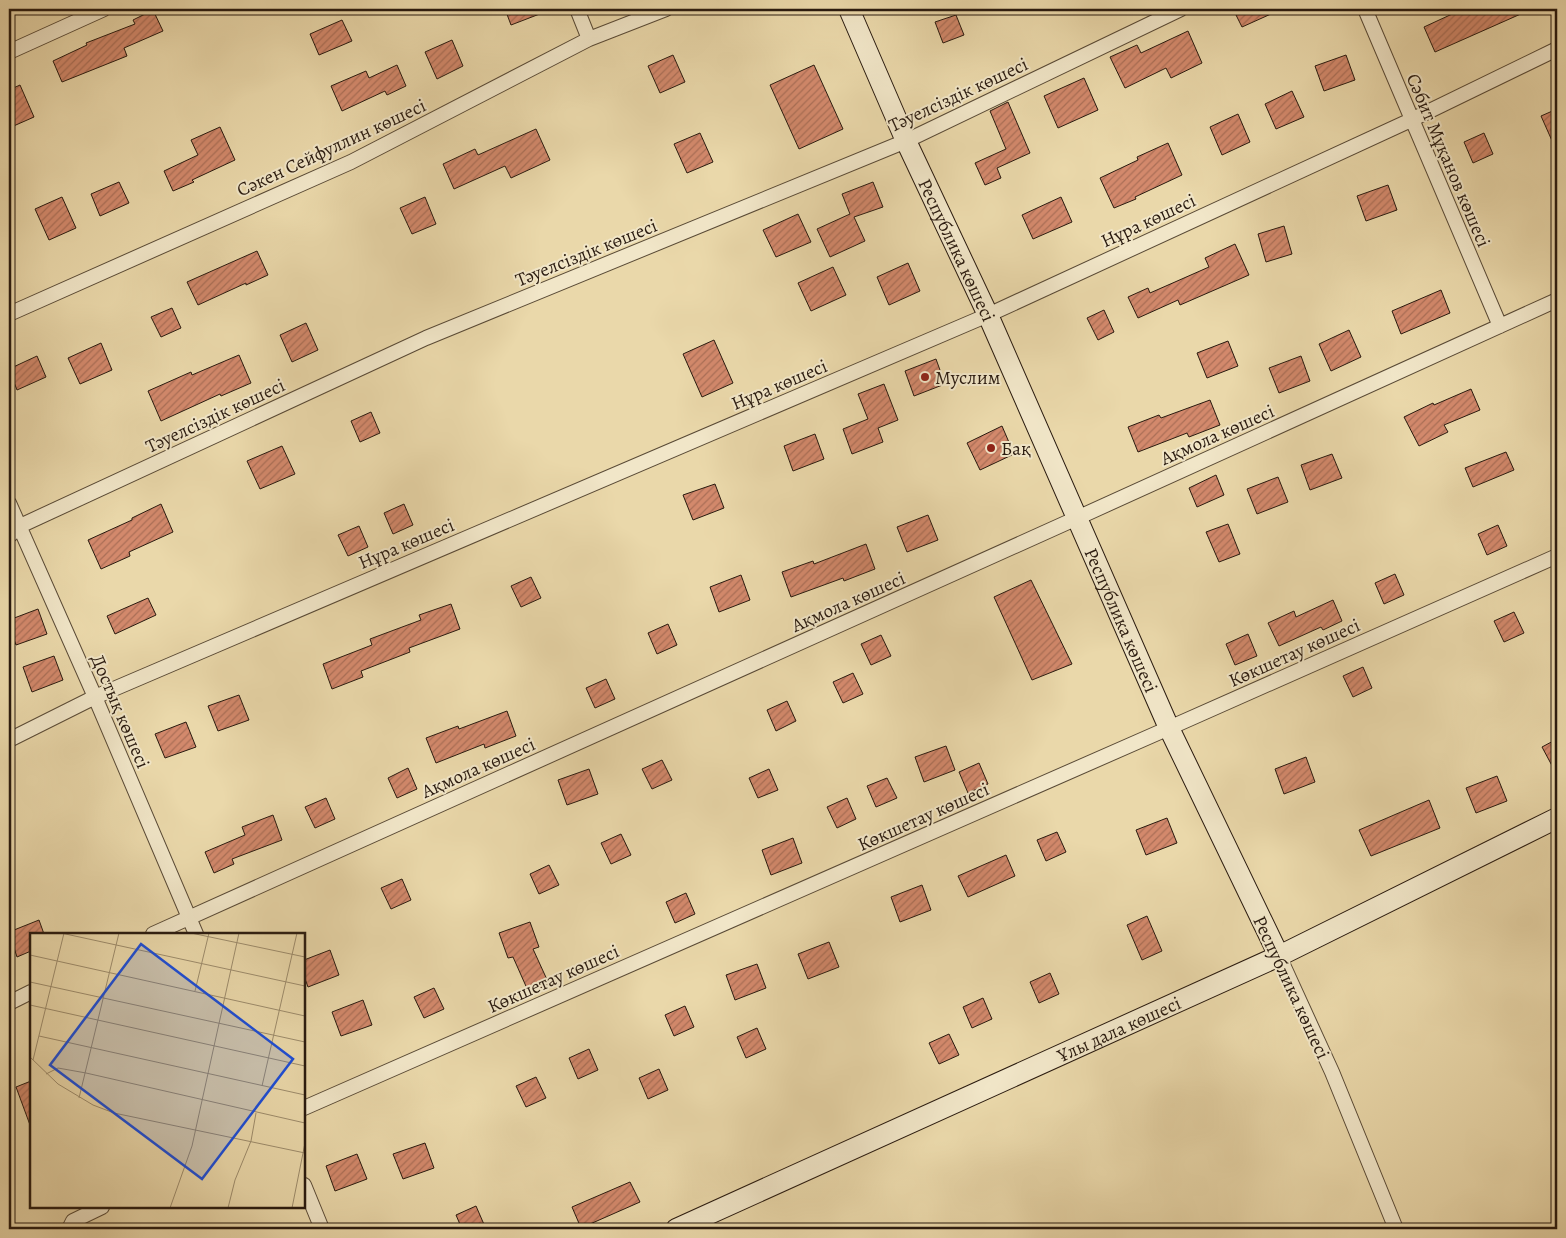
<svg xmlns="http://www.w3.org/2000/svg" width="1566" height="1238" font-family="Alegreya,serif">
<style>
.building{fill:url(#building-hatch);stroke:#291a0f}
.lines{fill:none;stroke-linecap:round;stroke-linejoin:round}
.street-casing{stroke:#594a36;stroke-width:16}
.secondary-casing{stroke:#291a0f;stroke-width:22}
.street{stroke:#f1e6c8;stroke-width:14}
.secondary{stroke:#f1e6c8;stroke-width:20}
.poi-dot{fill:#8f2418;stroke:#f1e6c8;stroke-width:2}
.labels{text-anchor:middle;stroke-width:4;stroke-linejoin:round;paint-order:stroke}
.street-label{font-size:19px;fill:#291a0f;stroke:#f1e6c8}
.poi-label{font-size:19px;fill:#291a0f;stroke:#f1e6c8;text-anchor:start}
.inset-road{fill:none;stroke:#9d8c6c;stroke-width:1}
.view{fill:#1d4ed8;fill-opacity:0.15;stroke:#1d4ed8;stroke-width:2.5}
.inset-edge{fill:none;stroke:#291a0f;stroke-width:2.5}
</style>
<defs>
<pattern id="building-hatch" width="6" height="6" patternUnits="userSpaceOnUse" patternTransform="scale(1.25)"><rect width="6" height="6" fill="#d3896c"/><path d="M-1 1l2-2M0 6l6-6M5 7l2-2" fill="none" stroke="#ab6f57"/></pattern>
</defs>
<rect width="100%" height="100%" fill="#ead8aa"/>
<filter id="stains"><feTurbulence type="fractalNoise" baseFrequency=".004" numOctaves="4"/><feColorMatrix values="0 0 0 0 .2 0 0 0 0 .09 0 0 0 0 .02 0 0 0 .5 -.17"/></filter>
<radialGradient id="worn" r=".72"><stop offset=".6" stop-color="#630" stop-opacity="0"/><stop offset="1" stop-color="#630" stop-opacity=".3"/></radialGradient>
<path class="building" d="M505,9H550V10L511,25Z
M1233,9H1282L1242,27Z
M1463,9H1532L1435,52L1424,27Z
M153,10L163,31L124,48L127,56L62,82L53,61L87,45L86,43L135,24L133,20Z
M956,15L964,35L943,43L935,22Z
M342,20L352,41L319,55L310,34Z
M1188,31L1202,63L1171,78L1166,68L1125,88L1110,57L1137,45L1141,53Z
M452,40L463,66L437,79L425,52Z
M673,55L685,82L660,93L648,66Z
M1346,55L1355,80L1324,91L1315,66Z
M397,65L406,86L387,95L385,91L342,111L331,86L366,71L369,78Z
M814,65L843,129L799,149L770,85Z
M1084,78L1098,110L1058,128L1044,96Z
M20,85L34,117L9,128V90Z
M1292,91L1304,117L1276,129L1265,104Z
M1008,102L1030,153L997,168L1001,178L985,185L975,163L1006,149L990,111Z
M1557,109V152L1541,116Z
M1238,114L1250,142L1222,155L1210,127Z
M220,127L235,160L192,180L194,182L173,191L164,171L198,155L191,140Z
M536,129L550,160L511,178L505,166L454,189L443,164L475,149L478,155Z
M700,133L713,162L687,173L674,144Z
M1484,133L1493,154L1473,163L1464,142Z
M1168,143L1182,175L1135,197L1136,199L1114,208L1100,178L1138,160L1137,157Z
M119,182L129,203L100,216L91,194Z
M873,182L883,207L854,217L865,241L830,257L817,229L850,214L842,194Z
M1388,185L1397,210L1366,221L1357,196Z
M62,197L76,228L49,240L35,209Z
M425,197L436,224L412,234L400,208Z
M1061,197L1072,222L1033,239L1022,215Z
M798,214L811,242L776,257L763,230Z
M1284,226L1292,254L1266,262L1258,234Z
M1235,244L1249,275L1180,305L1178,300L1138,318L1128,297L1148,288L1150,293L1209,267L1205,258Z
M257,251L268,275L246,285V283L198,305L187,282Z
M908,263L920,291L889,305L877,277Z
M833,267L846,295L811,311L798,283Z
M1441,290L1450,313L1401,334L1392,311Z
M172,308L181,328L161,337L151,317Z
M1104,310L1114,332L1098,340L1087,318Z
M306,323L318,350L292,362L280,335Z
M1349,330L1361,357L1331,371L1319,344Z
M714,340L733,383L702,397L683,354Z
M1228,341L1238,366L1207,378L1197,353Z
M101,343L112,370L80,384L68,358Z
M239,355L251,383L221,396L220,394L161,421L148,391L191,372L192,375Z
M37,356L46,377L17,390L9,369Z
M1301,356L1310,381L1279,393L1269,368Z
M936,359L945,384L914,396L905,371Z
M884,384L898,420L878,428L883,442L852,454L843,429L868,419L858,394Z
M1471,389L1480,410L1444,425L1448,432L1419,446L1404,417L1433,403L1434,405Z
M1210,400L1220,425L1189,437L1187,433L1138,452L1128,427L1159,415L1161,418Z
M371,412L380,433L360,442L351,421Z
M1002,426L1014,454L980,470L967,443Z
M815,434L824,459L793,471L784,446Z
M282,446L295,474L260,489L247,461Z
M1506,452L1514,470L1473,487L1465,468Z
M1332,454L1342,478L1310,490L1301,465Z
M1216,475L1224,495L1197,507L1189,488Z
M1278,477L1288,502L1257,514L1247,489Z
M715,484L724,508L693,520L683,495Z
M161,504L173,532L129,552L130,556L101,569L88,540L132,520V518Z
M404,504L413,525L393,534L384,513Z
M928,515L938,540L907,552L897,527Z
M1228,524L1240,554L1219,562L1206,532Z
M1498,525L1507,546L1487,555L1478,534Z
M359,526L368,547L348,556L338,535Z
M866,544L875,569L844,581L843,578L791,597L782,572L813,561L814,564Z
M1395,574L1404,595L1384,604L1375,583Z
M741,575L750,600L719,612L710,587Z
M531,577L541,598L521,607L511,586Z
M1031,580L1072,664L1032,680L994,597Z
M148,598L156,615L115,634L107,616Z
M1333,600L1342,621L1323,630L1321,627L1279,646L1268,623L1294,611L1296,617Z
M451,604L460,629L409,648L410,652L361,671L363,677L332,689L323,664L372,645L370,639L421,620L419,615Z
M38,609L47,634L16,645L9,625V620Z
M1514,612L1524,633L1504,642L1494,621Z
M668,624L677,645L657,654L648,633Z
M1248,634L1257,656L1235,665L1226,644Z
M881,635L891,656L871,665L861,644Z
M54,656L63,680L32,692L23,667Z
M1363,667L1372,688L1353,697L1343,676Z
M853,673L863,694L843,703L833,682Z
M606,679L615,699L595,708L586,688Z
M239,695L249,720L218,731L208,706Z
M787,701L796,721L776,731L767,710Z
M507,711L516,736L485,748L484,744L436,763L426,738L458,726L459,729Z
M186,722L196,747L165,758L155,734Z
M1557,739V775L1542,747Z
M946,746L955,770L924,782L915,757Z
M1306,757L1315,782L1284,794L1275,769Z
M662,760L672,780L652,789L642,769Z
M979,763L988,784L968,793L959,772Z
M408,768L417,789L397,798L388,778Z
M589,769L598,794L567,805L558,780Z
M769,769L778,790L758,798L749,778Z
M1497,776L1507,801L1476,813L1466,788Z
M887,778L897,798L876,807L867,786Z
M326,798L335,819L315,828L305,807Z
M847,798L856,819L837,828L827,807Z
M1429,800L1440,828L1371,856L1359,830Z
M273,815L282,840L232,859L234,864L214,873L205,852L245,835L242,827Z
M1167,818L1177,843L1146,855L1136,830Z
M1057,832L1066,852L1046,861L1037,840Z
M621,834L631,855L611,864L601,843Z
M793,838L802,863L771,875L762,850Z
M1006,855L1015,876L968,897L958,876Z
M549,865L559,885L539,894L530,874Z
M402,879L411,900L391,909L381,888Z
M922,885L931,910L900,922L891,897Z
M686,893L695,914L675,923L666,902Z
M1147,916L1162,951L1142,960L1127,925Z
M39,920L44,934H31V951L17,957L9,932Z
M530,922L539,947L533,949L549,984L529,993L513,957L508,958L499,933Z
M829,942L839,967L808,979L798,954Z
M330,950L339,975L308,987L304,976V960Z
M757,964L766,988L735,1000L726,975Z
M1050,973L1059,994L1039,1003L1030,982Z
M434,988L444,1009L424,1018L414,997Z
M983,998L992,1019L972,1028L963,1007Z
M363,1000L372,1025L341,1036L332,1012Z
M685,1006L694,1027L674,1036L665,1015Z
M757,1028L766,1049L746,1058L737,1037Z
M949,1034L959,1055L939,1064L929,1043Z
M589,1049L598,1070L578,1079L569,1058Z
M659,1069L668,1090L648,1099L639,1078Z
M536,1077L546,1098L526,1107L516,1086Z
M31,1081V1125H30L16,1087Z
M425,1143L434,1168L403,1179L393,1154Z
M357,1154L367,1179L335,1191L326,1166Z
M630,1182L640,1202L581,1228L572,1207Z
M476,1206L486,1229H462L456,1215Z"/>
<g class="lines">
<g class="street-casing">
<path id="street" d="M577,9L589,39
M1365,9L1500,326
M9,52L104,9
M9,314L351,162L589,39L666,9
M9,503L95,697L196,934
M9,536L20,526L426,338L906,141L1181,9
M9,740L95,697L988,315L1411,120L1557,49
M153,934L1077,518L1557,300
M1279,956L1332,1072L1396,1229
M9,1003L31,992
M304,1108L1169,728L1557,556
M304,1185L322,1229
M69,1229L73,1221L102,1207"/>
</g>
<g class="secondary-casing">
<g id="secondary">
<path id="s1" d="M849,9L906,141L988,315L1169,728L1279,956"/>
<path id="s2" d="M676,1229L1279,956L1557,818"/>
</g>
</g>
<use href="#street" class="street"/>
<use href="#secondary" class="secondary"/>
</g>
<g class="poi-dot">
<circle cx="925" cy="377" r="5"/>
<circle cx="991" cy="448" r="5"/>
</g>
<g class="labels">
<g class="street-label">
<text transform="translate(958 94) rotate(-25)" y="7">Тәуелсіздік көшесі</text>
<text transform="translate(331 147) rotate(-25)" y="7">Сәкен Сейфуллин көшесі</text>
<text transform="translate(1449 160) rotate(67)" y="7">Сәбит Мұқанов көшесі</text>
<text transform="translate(1148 220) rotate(-25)" y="7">Нұра көшесі</text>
<text dy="7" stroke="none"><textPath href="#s1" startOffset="264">Республика көшесі</textPath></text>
<text transform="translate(586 252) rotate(-22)" y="7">Тәуелсіздік көшесі</text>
<text transform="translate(779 384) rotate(-23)" y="7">Нұра көшесі</text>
<text transform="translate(215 415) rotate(-25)" y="7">Тәуелсіздік көшесі</text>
<text transform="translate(1217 434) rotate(-24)" y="7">Ақмола көшесі</text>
<text transform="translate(406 543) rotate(-23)" y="7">Нұра көшесі</text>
<text transform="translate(848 601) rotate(-24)" y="7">Ақмола көшесі</text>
<text dy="7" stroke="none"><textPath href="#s1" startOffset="669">Республика көшесі</textPath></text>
<text transform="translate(1294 652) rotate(-24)" y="7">Көкшетау көшесі</text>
<text transform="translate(121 711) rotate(67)" y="7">Достық көшесі</text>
<text transform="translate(478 767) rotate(-24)" y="7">Ақмола көшесі</text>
<text transform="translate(923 816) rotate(-24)" y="7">Көкшетау көшесі</text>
<text transform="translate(553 978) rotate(-24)" y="7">Көкшетау көшесі</text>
<text transform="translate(1292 987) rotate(65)" y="7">Республика көшесі</text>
<text dy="7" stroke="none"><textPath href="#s2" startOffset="486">Ұлы дала көшесі</textPath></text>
</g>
<g class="poi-label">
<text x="935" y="384">Муслим</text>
<text x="1001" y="455">Бақ</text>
</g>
</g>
<g transform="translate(30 933)">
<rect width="275" height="275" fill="#ead8aa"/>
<path class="inset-road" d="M31,0L275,53M161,0L275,24M0,22L275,83M0,49L275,109M165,58L179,0M0,72L275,133M9,103L275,162M0,124L28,151L63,172L84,180L275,220M3,127L34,0M16,141L28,135L56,140L275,190M232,153L267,0M49,165L89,0M140,275L162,213L209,0M198,275L205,247L221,208L226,180M262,275L275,210"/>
<path class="view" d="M111,11L263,126L172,246L20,132Z"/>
<rect width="275" height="275" class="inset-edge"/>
</g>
<rect width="1566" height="1238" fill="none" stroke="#ead8aa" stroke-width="30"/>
<rect x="10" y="10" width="1546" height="1218" fill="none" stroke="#291a0f" stroke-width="2.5"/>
<rect x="15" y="15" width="1536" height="1208" fill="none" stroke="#291a0f"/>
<rect width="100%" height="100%" filter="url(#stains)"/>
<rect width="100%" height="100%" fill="url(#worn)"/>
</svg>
